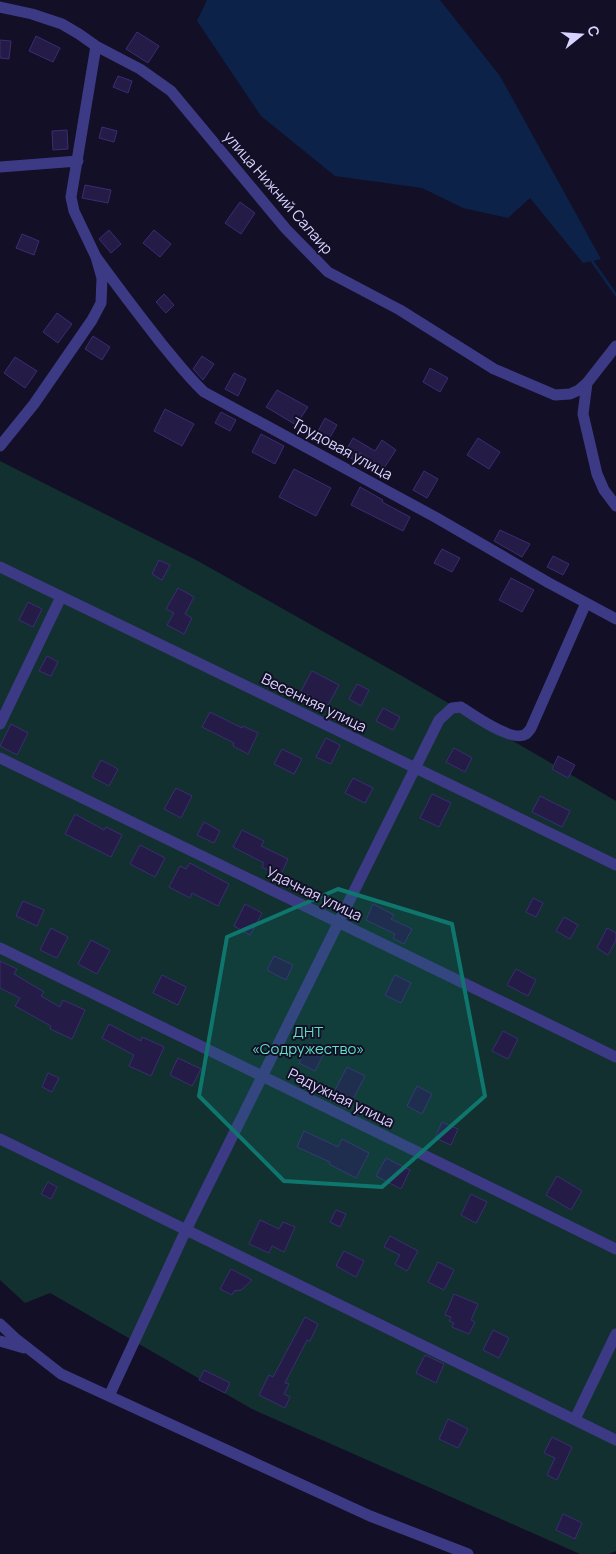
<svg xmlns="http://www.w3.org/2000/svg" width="616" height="1554" font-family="Manrope,sans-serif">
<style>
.green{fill:#12302f}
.water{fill:#0c2248}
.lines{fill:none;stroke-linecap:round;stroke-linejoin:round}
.stream{stroke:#0c2248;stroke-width:3}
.building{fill:#241b47;stroke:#3b2d73}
.minor{stroke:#3d3a85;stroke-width:11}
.marked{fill:#0f766e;fill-opacity:0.2;stroke:#0f766e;stroke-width:4;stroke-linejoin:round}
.labels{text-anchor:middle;stroke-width:4;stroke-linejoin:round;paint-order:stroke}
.street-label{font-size:15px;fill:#d9d4ff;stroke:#130f26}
.park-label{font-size:15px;fill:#5fe0c0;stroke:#130f26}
</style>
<rect width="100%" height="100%" fill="#130f26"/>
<path class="green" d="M0,461L198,561L402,676L616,801V1551L609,1554H580L252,1409L50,1293L25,1303L0,1280Z"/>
<path class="water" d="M207,0H440L500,76L601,259L583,263L530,198L508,218L463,208L422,188L335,176L261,116L197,21Z"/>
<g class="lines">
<path class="stream" d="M592,261L616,295"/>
</g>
<path class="building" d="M137,32L159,46L148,63L126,49Z
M36,36L60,48L53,62L29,51Z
M0,40L11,41L9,59L0,58Z
M118,76L132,81L128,93L113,87Z
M102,127L117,131L114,142L99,138Z
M67,130L68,149L53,150L52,131Z
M85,185L111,190L108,203L82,198Z
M240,202L255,213L241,234L225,223Z
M109,230L121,244L111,253L99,239Z
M154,230L171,244L160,257L143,243Z
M22,234L39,241L34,255L16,248Z
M164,294L174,305L166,313L156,302Z
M57,313L72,324L58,343L43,332Z
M93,336L110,347L102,360L85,349Z
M202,356L214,364L203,380L193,369Z
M15,357L37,371L25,388L4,373Z
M430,368L448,378L440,392L423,382Z
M234,373L246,379L238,396L225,389Z
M277,390L308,407L296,425L266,407Z
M165,409L194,424L182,446L154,431Z
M221,412L236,420L230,431L215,423Z
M325,418L337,425L328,441L316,435Z
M261,434L284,446L275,464L252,452Z
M353,438L375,451L382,440L396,450L384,468L360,453L356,461L344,454Z
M478,438L500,452L489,469L467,455Z
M294,469L331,488L316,516L279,497Z
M424,471L438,479L427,498L413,490Z
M360,487L383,500L382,502L410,517L403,531L351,505Z
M500,530L530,544L522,557L494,541Z
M442,549L460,558L452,572L434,563Z
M553,556L569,564L563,575L547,567Z
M159,560L170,565L162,580L152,574Z
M511,578L534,590L522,612L499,600Z
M178,588L194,597L185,614L192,618L184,634L167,625L174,613L166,609Z
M28,602L42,609L33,627L19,620Z
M47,656L58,662L51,676L39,671Z
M312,671L339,685L328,705L301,691Z
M357,684L369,690L361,706L349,699Z
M383,708L400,717L393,730L376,721Z
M210,712L242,728L243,726L258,733L248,754L233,746L234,743L202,727Z
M11,724L28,733L17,755L0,746Z
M326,738L340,745L331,764L316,757Z
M454,748L472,758L465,772L446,762Z
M282,749L302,759L294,774L274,764Z
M558,756L575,765L568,778L552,769Z
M101,760L118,769L109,786L92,777Z
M353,778L373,788L365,803L345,793Z
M176,788L192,796L181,818L164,809Z
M432,794L451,803L439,827L420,818Z
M540,796L570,811L562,827L532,812Z
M75,814L104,830L106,827L122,835L111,857L65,834Z
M204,822L220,831L214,843L197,835Z
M242,830L264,841L261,846L288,859L280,876L262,867L264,863L233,847Z
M140,845L165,858L155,877L130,864Z
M190,863L229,884L218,906L192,893L190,898L169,887L180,866L186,869Z
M533,898L543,903L536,917L526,912Z
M23,901L44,910L37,926L16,916Z
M245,904L262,913L250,935L234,926Z
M373,904L394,915L391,919L412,929L404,944L393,938L395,934L366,920Z
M564,917L578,925L570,939L556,931Z
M51,928L68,937L57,958L40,950Z
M607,928L616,933V940L608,955L597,948Z
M91,940L110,950L97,974L78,964Z
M274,956L293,965L286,980L267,970Z
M0,961L17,969L14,974L44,992L41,996L60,1007L63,1000L85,1010L72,1039L50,1029L51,1026L15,1006L20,998L0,988Z
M516,969L536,980L528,996L507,985Z
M162,975L186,987L178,1005L153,993Z
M395,975L411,983L401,1003L385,995Z
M109,1024L141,1041L142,1037L164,1047L151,1076L129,1066L134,1055L102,1038Z
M503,1031L518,1039L508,1059L492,1051Z
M310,1043L325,1051L315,1071L299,1063Z
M178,1058L201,1069L192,1086L170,1075Z
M347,1067L365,1076L348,1109L330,1100Z
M48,1073L59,1078L52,1092L42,1087Z
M417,1086L432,1094L422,1114L407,1106Z
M442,1122L458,1129L451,1145L435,1138Z
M304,1131L338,1147L342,1139L369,1153L356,1178L329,1164L330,1162L297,1147Z
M386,1158L410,1170L401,1189L376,1176Z
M557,1176L582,1191L571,1210L546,1195Z
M48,1182L57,1187L51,1199L41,1194Z
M471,1194L487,1202L476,1223L461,1215Z
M336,1210L346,1214L340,1227L330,1222Z
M260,1220L279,1229L283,1222L295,1227L284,1252L272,1246L269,1253L249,1244Z
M390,1236L418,1251L407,1271L395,1264L400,1255L384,1247Z
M344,1251L364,1261L356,1277L336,1266Z
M438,1262L454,1270L444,1290L428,1282Z
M231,1269L252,1280L241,1290L234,1291L232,1295L220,1289Z
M454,1294L478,1304L471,1320L475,1322L469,1334L452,1327L454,1323L449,1321L451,1317L445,1315Z
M305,1317L318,1324L310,1341L307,1340L285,1383L289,1384L284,1394L290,1397L285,1408L259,1395L269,1375L273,1377Z
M493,1330L509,1338L499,1358L483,1350Z
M425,1355L444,1364L436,1383L416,1373Z
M204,1370L230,1383L225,1393L199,1380Z
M448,1419L468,1429L458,1448L439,1439Z
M552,1437L572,1447L557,1480L547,1475L555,1458L544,1453Z
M563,1514L582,1523L575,1539L556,1530Z"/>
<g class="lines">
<path class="minor" d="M0,7L32,14L62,24L79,34L96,46L140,69L171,91L286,229L328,272L400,310L494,369L555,395L570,394L579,390L587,383L616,346
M0,167L78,161
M96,257C117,286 139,315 161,343C175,360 188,377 204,392L435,517L549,583L616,619
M587,383L583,414L597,474L604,490L616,506
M0,446L34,404L92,320L101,303L102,278L96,257L74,211L71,197L96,46
M0,567L616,865
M0,724L61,597
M0,758L616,1057
M0,948L616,1249
M0,1139L616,1440
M0,1324L15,1338L61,1374L370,1516L468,1554
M0,1341L24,1348
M109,1396L186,1230L439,720L452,708L461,707C473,715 513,743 526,734C528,732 530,730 531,728L586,603
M575,1419L616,1334"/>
</g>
<path class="marked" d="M338,889L452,924L485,1096L382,1187L284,1181L199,1096L227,937Z"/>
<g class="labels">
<g class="street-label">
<text transform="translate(278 193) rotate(49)" y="5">улица Нижний Салаир</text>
<text transform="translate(342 449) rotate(29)" y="5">Трудовая улица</text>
<text transform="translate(314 703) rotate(26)" y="5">Весенняя улица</text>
<text transform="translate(314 894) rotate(26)" y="5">Удачная улица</text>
<text transform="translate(341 1098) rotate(26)" y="5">Радужная улица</text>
</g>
<g class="park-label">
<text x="308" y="1037">ДНТ<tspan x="308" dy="17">«Содружество»</tspan></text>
</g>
</g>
<g transform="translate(581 35) rotate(73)" stroke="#130f26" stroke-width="4" paint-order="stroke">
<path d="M0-4L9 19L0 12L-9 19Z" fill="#d9d4ff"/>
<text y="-8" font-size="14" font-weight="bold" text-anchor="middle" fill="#d9d4ff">С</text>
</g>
</svg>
